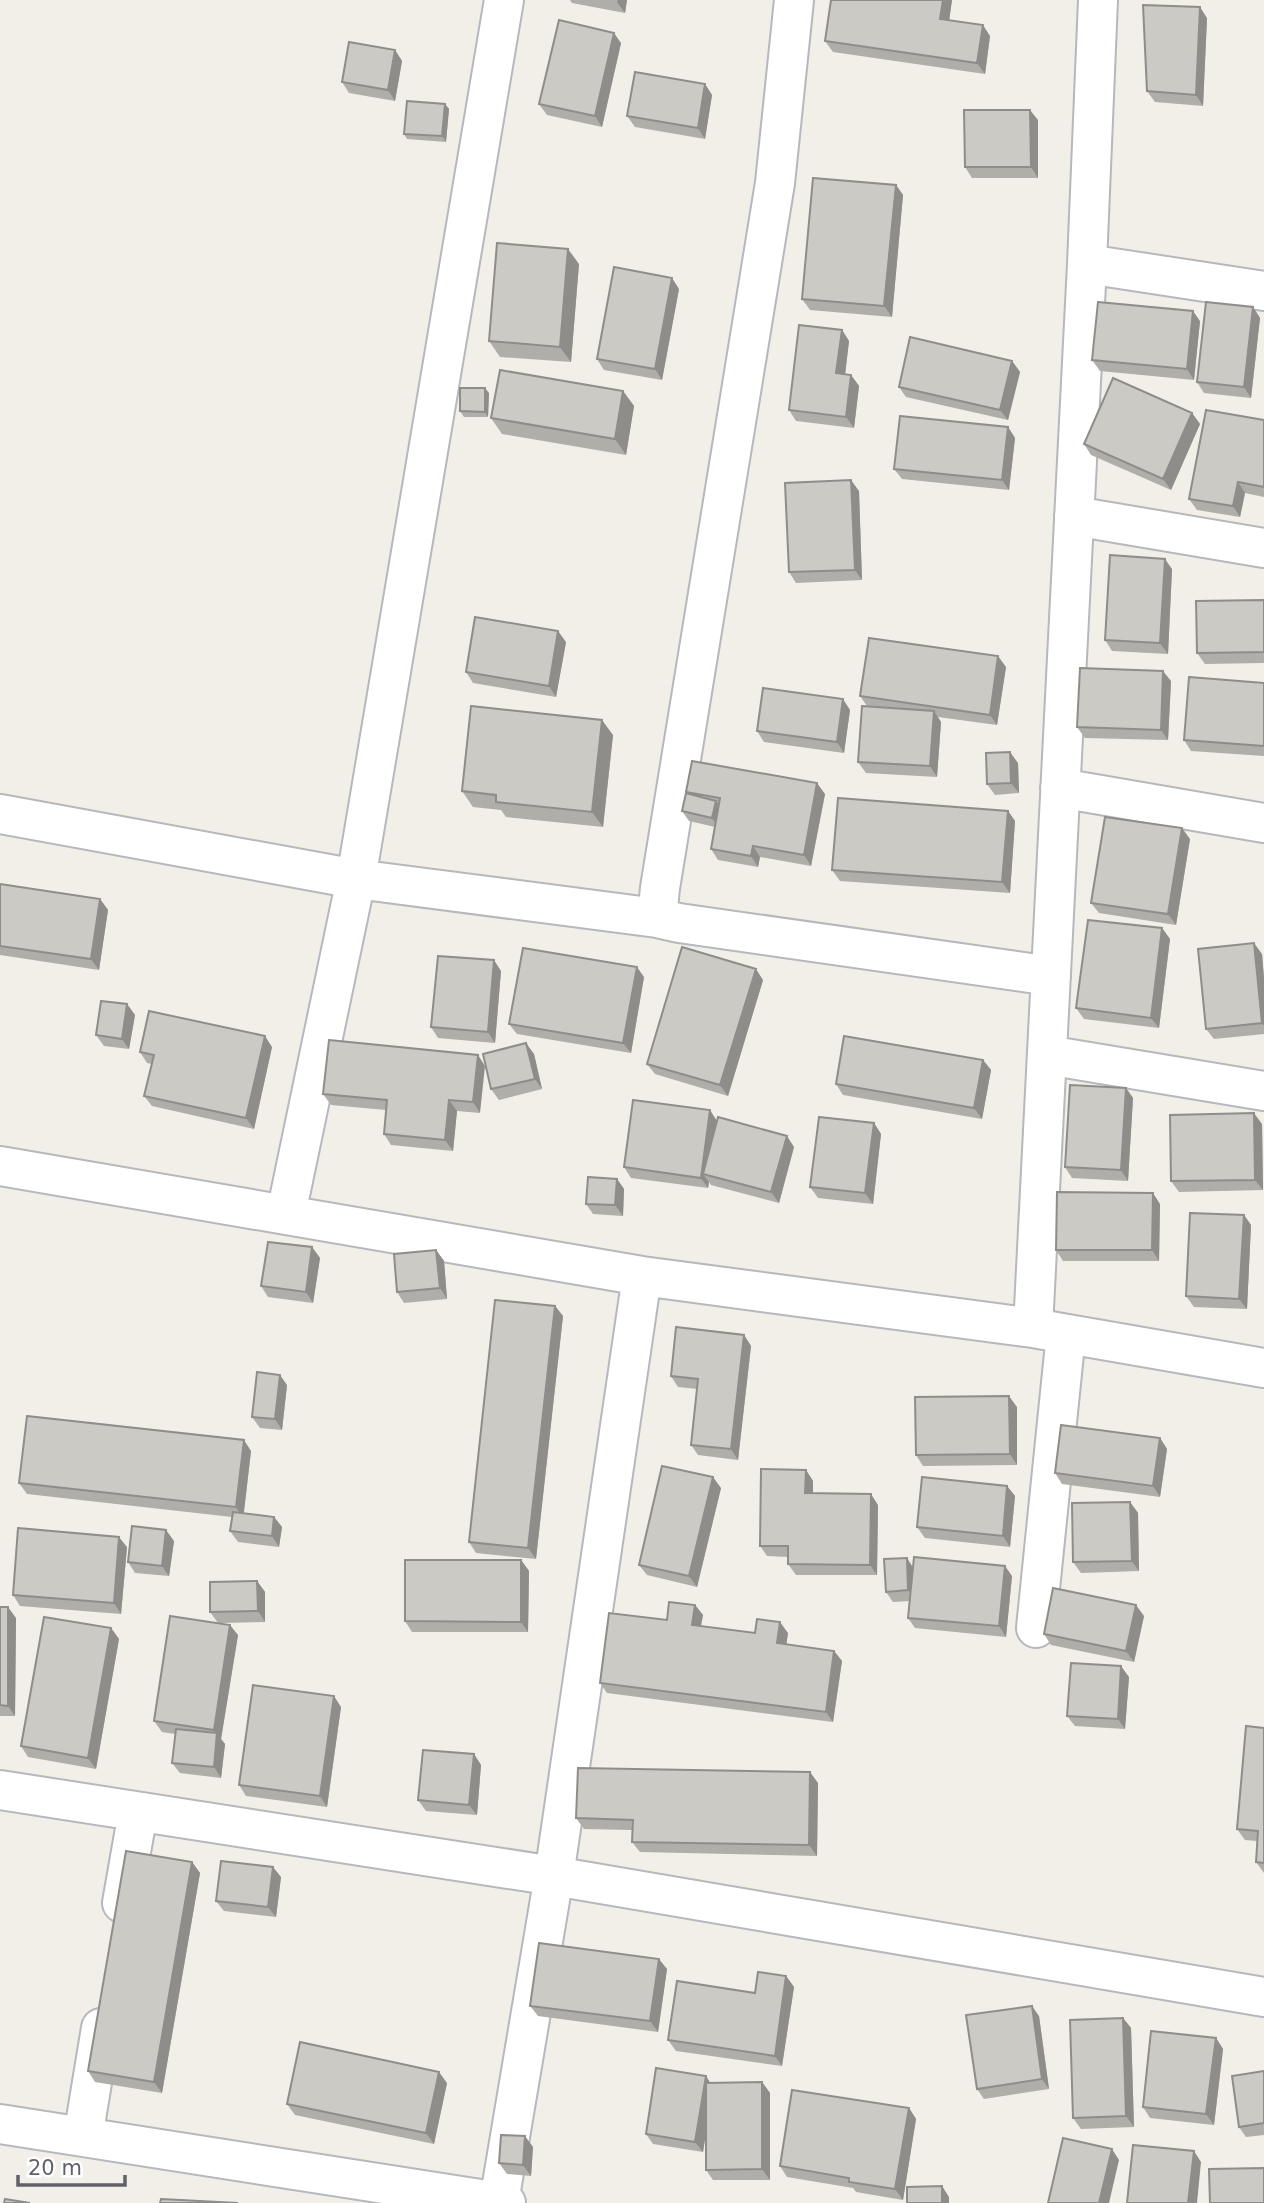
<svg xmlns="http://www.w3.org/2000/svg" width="1264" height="2203" font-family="'DejaVu Sans',sans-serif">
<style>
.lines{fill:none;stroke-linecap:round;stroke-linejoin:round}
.minor-casing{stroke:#b5b8bc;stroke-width:42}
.minor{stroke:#fff;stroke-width:38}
.wall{fill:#afaea9}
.shaded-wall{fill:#8f8d8a}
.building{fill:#cccac5;stroke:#8f8d8a;stroke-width:2}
</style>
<rect width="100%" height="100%" fill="#f1efe8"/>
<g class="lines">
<g class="minor-casing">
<path id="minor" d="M1087,264L1264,291
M1074,516L1264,548
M1060,788L1264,823
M0,814L356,879L504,0
M657,918L660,888L775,183L794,0
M1047,1055L1264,1091
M0,1166L642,1276L1033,1328L1264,1368
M286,1214L356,879L657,918L679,923L1051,976
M1033,1328L1087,264L1098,0
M1036,1628L1066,1334
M0,1790L554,1876L1264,1997
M122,1903L138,1812
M0,2124L506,2203
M83,2137L101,2028
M499,2202L554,1876L642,1276"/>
</g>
<use href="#minor" class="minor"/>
</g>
<path class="wall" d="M570,0H627L625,13L572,3Z
M831,0H952L949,20L990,36L985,74L833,52L825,41Z
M1207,18L1203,106L1155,102L1147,91Z
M621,43L602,127L547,115L539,104Z
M395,50L402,61L395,101L349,93L342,82Z
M705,84L712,95L705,139L635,127L627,116Z
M445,104L449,109L446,142L407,139L404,134Z
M1038,120V178H972L965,167Z
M896,185L903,195L892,317L810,310L802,299Z
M579,264L571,362L500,357L489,341Z
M679,289L662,380L604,370L597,359Z
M1253,307L1260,318L1251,398L1204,393L1197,382Z
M1200,321L1194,380L1100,371L1092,360Z
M842,330L849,341L845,374L851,375L859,386L854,428L796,421L789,410Z
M1012,361L1020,372L1008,420L906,397L899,387Z
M623,391L634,406L626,455L502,434L491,418Z
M489,393L488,417H464L460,411Z
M1192,413L1200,424L1171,490L1091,455L1084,444Z
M1264,420V497L1245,493L1240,517L1197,510L1189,499Z
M1008,427L1015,438L1009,490L902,479L894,469Z
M859,491L862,580L796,583L789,572Z
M1172,569L1168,654L1112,651L1105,640Z
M1264,600V663L1205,664L1197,653Z
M566,642L556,697L473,683L466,672Z
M1006,667L997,725L938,717L941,722L937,777L866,773L858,762L867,706L860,696Z
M1171,681L1168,740L1085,738L1077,727Z
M1264,683V756L1191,751L1184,740Z
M850,710L844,753L764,742L757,731Z
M613,735L603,827L506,817L501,810L473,807L462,791Z
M1018,763L1019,793L995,795L987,784Z
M686,792L825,794L811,866L760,857L758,867L718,860L711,849L715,827L689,821L682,811L687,794Z
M1008,811L1015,821L1010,893L840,881L832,870Z
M1190,839L1176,925L1099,913L1091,903Z
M0,884L100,899L108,910L99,970L0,955Z
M1162,928L1170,939L1159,1028L1084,1019L1076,1008Z
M1262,954L1264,978V1034L1214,1039L1206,1029Z
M501,971L495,1043L438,1038L431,1027Z
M644,977L631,1053L517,1034L509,1024Z
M763,980L728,1096L655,1074L647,1064Z
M127,1004L135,1015L129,1049L104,1046L96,1035Z
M272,1047L254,1129L152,1106L144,1096L152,1064L147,1063L140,1052Z
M534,1054L542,1089L499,1100L491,1089Z
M478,1055L480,1113L457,1111L453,1151L391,1145L384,1134L386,1110L331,1105L323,1094Z
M983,1060L991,1070L982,1119L843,1095L836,1084Z
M1126,1088L1133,1098L1128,1181L1072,1178L1065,1167Z
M717,1121L794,1147L779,1203L711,1185L709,1182L708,1188L631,1178L624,1167Z
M874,1123L881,1134L873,1204L818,1198L810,1187Z
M1262,1124L1263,1190L1179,1192L1171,1181Z
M617,1179L624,1189L623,1216L593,1214L586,1204Z
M1160,1204L1159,1261H1063L1056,1250Z
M1244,1215L1251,1225L1247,1309L1194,1307L1186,1296Z
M312,1247L320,1258L313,1303L268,1297L261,1286Z
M436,1250L444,1261L447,1299L404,1303L397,1292Z
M555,1306L563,1316L536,1559L476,1553L469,1542Z
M744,1335L751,1346L738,1460L698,1455L691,1445L697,1389L678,1387L671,1376Z
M287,1385L282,1430L260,1428L252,1417Z
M1017,1407V1465L923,1466L916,1455Z
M1160,1438L1167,1449L1160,1497L1062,1484L1055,1473Z
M251,1451L244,1513L274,1517L282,1527L279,1547L238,1542L230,1531L232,1517L27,1494L19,1483Z
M806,1470L813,1481V1493L878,1505L877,1575H796L788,1564V1557L767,1556L760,1546Z
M1007,1486L1015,1496L1010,1547L925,1538L917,1527Z
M721,1488L697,1587L647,1575L639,1565Z
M1130,1502L1138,1513L1139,1571L1081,1573L1073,1562Z
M174,1541L169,1576L135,1573L128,1562Z
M127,1547L121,1614L20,1606L13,1595Z
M521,1560L529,1571L528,1632H412L405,1621Z
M913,1567L1012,1576L1006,1637L915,1628L908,1618L910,1601L893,1602L886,1592Z
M257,1581L265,1592V1622L218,1623L238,1635L221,1739L225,1744L221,1778L180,1773L172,1763L175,1734L162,1732L154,1721L218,1623L210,1612Z
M695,1605L703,1615L701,1626L755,1633H788L786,1644L834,1651L842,1661L833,1722L607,1693L600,1683L667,1620Z
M0,1607L16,1618L15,1716H0Z
M1144,1616L1134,1662L1051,1645L1044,1634Z
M111,1628L119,1639L96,1769L28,1757L21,1746Z
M1129,1677L1125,1729L1075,1726L1067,1716Z
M341,1707L327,1807L246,1796L239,1785Z
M1264,1728V1873L1256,1862L1257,1841L1245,1840L1237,1829Z
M474,1754L481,1765L477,1815L426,1811L418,1800Z
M818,1783L817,1856L640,1852L632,1842V1830L584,1829L576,1818Z
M192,1862L200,1873L162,2093L95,2082L88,2071Z
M281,1877L276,1917L224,1911L216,1901Z
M667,1969L658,2032L538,2016L530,2006Z
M786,1976L794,1987L782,2066L676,2051L668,2040Z
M1039,2016L1049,2089L984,2099L977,2089Z
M1123,2018L1131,2028L1134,2127L1081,2129L1073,2118Z
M1216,2038L1223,2049L1214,2125L1150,2118L1143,2107Z
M1264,2071V2135L1246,2137L1239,2127Z
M762,2082L770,2093V2180H713L706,2170V2133L703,2152L653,2144L646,2134L710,2083Z
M447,2083L434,2144L295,2115L287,2104Z
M909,2108L916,2119L903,2200L856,2192L853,2188L787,2177L780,2166Z
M533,2147L531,2176L507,2174L499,2163Z"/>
<path class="shaded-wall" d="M618,0H627L625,13L617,2Z
M943,0H952L948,29L940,19Z
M1200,7L1207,18L1203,106L1196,95Z
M983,25L990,36L985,74L977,63Z
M614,33L621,43L602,127L595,116Z
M395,50L402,61L395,101L388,90Z
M705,84L712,95L705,139L698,128Z
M445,104L449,109L446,142L442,136Z
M1030,110L1038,120V178L1031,167Z
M896,185L903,195L892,317L884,306Z
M568,249L579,264L571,362L560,347Z
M672,278L679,289L662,380L655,369Z
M1253,307L1260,318L1251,398L1244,387Z
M1193,311L1200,321L1194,380L1187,369Z
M842,330L849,341L844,384L836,373Z
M1012,361L1020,372L1008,420L1000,410Z
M851,375L859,386L854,428L846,417Z
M485,388L489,393L488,417L485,412Z
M623,391L634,406L626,455L615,439Z
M1192,413L1200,424L1171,490L1163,479Z
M1008,427L1015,438L1009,490L1002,480Z
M851,480L859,491L862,580L855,570Z
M1238,482L1245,493L1240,517L1233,506Z
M1165,559L1172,569L1168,654L1160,643Z
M558,631L566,642L556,697L549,686Z
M998,656L1006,667L997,725L990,715Z
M1163,671L1171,681L1168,740L1161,730Z
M843,699L850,710L844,753L837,742Z
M934,711L941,722L937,777L930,766Z
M602,720L613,735L603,827L592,812Z
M1010,752L1018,763L1019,793L1011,783Z
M817,783L825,794L811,866L804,855Z
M716,801L724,812L720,829L712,818Z
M1008,811L1015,821L1010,893L1002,882Z
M1182,828L1190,839L1176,925L1168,914Z
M753,846L760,857L758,867L751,856Z
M100,899L108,910L99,970L91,959Z
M1162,928L1170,939L1159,1028L1151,1018Z
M1254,943L1262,954L1264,978V1026L1262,1023Z
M494,960L501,971L495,1043L488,1032Z
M637,967L644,977L631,1053L623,1043Z
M756,969L763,980L728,1096L720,1085Z
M127,1004L135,1015L129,1049L122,1039Z
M265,1036L272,1047L254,1129L246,1118Z
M526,1043L534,1054L542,1089L535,1079Z
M478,1055L485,1066L480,1113L473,1102Z
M983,1060L991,1070L982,1119L974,1108Z
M1126,1088L1133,1098L1128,1181L1121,1170Z
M449,1100L457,1111L453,1151L445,1140Z
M710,1110L717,1121L703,1174L709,1182L708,1188L701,1178Z
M1254,1113L1262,1124L1263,1190L1255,1180Z
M874,1123L881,1134L873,1204L865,1193Z
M787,1136L794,1147L779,1203L771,1192Z
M617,1179L624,1189L623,1216L615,1205Z
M1153,1193L1160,1204L1159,1261L1152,1250Z
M1244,1215L1251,1225L1247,1309L1239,1299Z
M312,1247L320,1258L313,1303L306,1292Z
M436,1250L444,1261L447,1299L440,1288Z
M555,1306L563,1316L536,1559L528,1548Z
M744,1335L751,1346L738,1460L731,1449Z
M280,1375L287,1385L282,1430L275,1419Z
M1009,1396L1017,1407V1465L1010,1454Z
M1160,1438L1167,1449L1160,1497L1153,1486Z
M244,1440L251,1451L243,1518L236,1507Z
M806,1470L813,1481V1504L805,1493Z
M713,1477L721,1488L697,1587L689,1576Z
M1007,1486L1015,1496L1010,1547L1003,1536Z
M871,1494L878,1505L877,1575L870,1565Z
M1130,1502L1138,1513L1139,1571L1132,1561Z
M274,1517L282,1527L279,1547L272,1536Z
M166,1530L174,1541L169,1576L162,1566Z
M119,1537L127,1547L121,1614L114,1603Z
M907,1558L914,1569L916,1601L908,1590Z
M521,1560L529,1571L528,1632L521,1622Z
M1005,1566L1012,1576L1006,1637L999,1626Z
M257,1581L265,1592V1622L258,1611Z
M695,1605L703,1615L699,1635L692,1625Z
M1136,1605L1144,1616L1134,1662L1126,1651Z
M8,1607L16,1618L15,1716L8,1706Z
M780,1622L788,1633L785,1654L777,1643Z
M230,1625L238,1635L221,1739L225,1744L221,1778L214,1767L217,1735L214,1730Z
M111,1628L119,1639L96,1769L88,1758Z
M834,1651L842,1661L833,1722L826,1712Z
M1121,1666L1129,1677L1125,1729L1118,1719Z
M334,1696L341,1707L327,1807L320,1796Z
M474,1754L481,1765L477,1815L469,1805Z
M810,1772L818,1783L817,1856L809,1845Z
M192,1862L200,1873L162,2093L154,2082Z
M273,1867L281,1877L276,1917L268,1907Z
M659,1959L667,1969L658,2032L650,2021Z
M786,1976L794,1987L782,2066L775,2056Z
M1032,2006L1039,2016L1049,2089L1042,2079Z
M1123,2018L1131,2028L1134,2127L1126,2116Z
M1216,2038L1223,2049L1214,2125L1206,2114Z
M439,2072L447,2083L434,2144L426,2133Z
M706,2076L713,2087L703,2152L695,2142Z
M762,2082L770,2093V2180L762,2169Z
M909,2108L916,2119L903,2200L895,2189Z
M525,2136L533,2147L531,2176L523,2165Z
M1112,2149L1119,2160L1109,2203H1099Z
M1194,2151L1201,2162L1197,2203H1188Z
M942,2186L949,2197V2203H942Z"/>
<path class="building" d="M831,0H943L940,19L983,25L977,63L825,41Z
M1143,5L1200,7L1196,95L1147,91Z
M559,20L614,33L595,116L539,104Z
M349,42L395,50L388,90L342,82Z
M635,72L705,84L698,128L627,116Z
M407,101L445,104L442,136L404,134Z
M964,110H1030L1031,167H965Z
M813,178L896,185L884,306L802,299Z
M497,243L568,249L560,347L489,341Z
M614,267L672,278L655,369L597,359Z
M1098,302L1193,311L1187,369L1092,360Z
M1206,302L1253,307L1244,387L1197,382Z
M799,325L842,330L836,373L851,375L846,417L789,410Z
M910,337L1012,361L1000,410L899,387Z
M500,370L623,391L615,439L491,418Z
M1113,378L1192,413L1163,479L1084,444Z
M460,388H485V412L460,411Z
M1206,410L1264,420V487L1238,482L1233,506L1189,499Z
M900,416L1008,427L1002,480L894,469Z
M851,480L855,570L789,572L785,483Z
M1110,555L1165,559L1160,643L1105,640Z
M1264,600V652L1197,653L1196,601Z
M475,617L558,631L549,686L466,672Z
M869,638L998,656L990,715L860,696Z
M1080,668L1163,671L1161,730L1077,727Z
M1189,677L1264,683V746L1184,740Z
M763,688L843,699L837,742L757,731Z
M471,706L602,720L592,812L496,802V795L462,791Z
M862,706L934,711L930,766L858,762Z
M1010,752L1011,783L987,784L986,753Z
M692,761L817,783L804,855L753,846L751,856L711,849L720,798L686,792Z
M686,793L716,801L712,818L682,811Z
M838,798L1008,811L1002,882L832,870Z
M1105,817L1182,828L1168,914L1091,903Z
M0,884L100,899L91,959L0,946Z
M1088,920L1162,928L1151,1018L1076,1008Z
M1254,943L1262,1023L1206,1029L1198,949Z
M682,947L756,969L720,1085L647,1064Z
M523,948L637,967L623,1043L509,1024Z
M438,956L494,960L488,1032L431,1027Z
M101,1001L127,1004L122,1039L96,1035Z
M149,1011L265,1036L246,1118L144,1096L154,1055L140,1052Z
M844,1036L983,1060L974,1108L836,1084Z
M329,1040L478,1055L473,1102L449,1100L445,1140L384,1134L387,1100L323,1094Z
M526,1043L535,1079L491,1089L483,1054Z
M1070,1085L1126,1088L1121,1170L1065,1167Z
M633,1100L710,1110L701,1178L624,1167Z
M1254,1113L1255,1180L1171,1181L1170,1115Z
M718,1117L787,1136L771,1192L703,1174Z
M819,1117L874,1123L865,1193L810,1187Z
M588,1177L617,1179L615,1205L586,1204Z
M1057,1192L1153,1193L1152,1250H1056Z
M1190,1213L1244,1215L1239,1299L1186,1296Z
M268,1242L312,1247L306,1292L261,1286Z
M436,1250L440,1288L397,1292L394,1254Z
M495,1300L555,1306L528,1548L469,1542Z
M676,1327L744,1335L731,1449L691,1445L698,1379L671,1376Z
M257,1372L280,1375L275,1419L252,1417Z
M1009,1396L1010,1454L916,1455L915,1397Z
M27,1416L244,1440L236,1507L19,1483Z
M1061,1425L1160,1438L1153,1486L1055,1473Z
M662,1466L713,1477L689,1576L639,1565Z
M761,1469L806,1470L805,1493L871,1494L870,1565L788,1564V1546H760Z
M922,1477L1007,1486L1003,1536L917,1527Z
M1130,1502L1132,1561L1073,1562L1072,1503Z
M233,1512L274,1517L272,1536L230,1531Z
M132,1526L166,1530L162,1566L128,1562Z
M18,1528L119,1537L114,1603L13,1595Z
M914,1557L1005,1566L999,1626L908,1618Z
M907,1558L908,1590L886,1592L884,1559Z
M405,1560H521V1622L405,1621Z
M257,1581L258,1611L210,1612V1582Z
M1053,1588L1136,1605L1126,1651L1044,1634Z
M669,1602L695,1605L692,1625L755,1633L757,1619L780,1622L777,1643L834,1651L826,1712L600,1683L609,1613L667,1620Z
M0,1607H8V1706L0,1705Z
M170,1616L230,1625L214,1730L154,1721Z
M44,1617L111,1628L88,1758L21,1746Z
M1071,1663L1121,1666L1118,1719L1067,1716Z
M253,1685L334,1696L320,1796L239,1785Z
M1246,1726L1264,1728V1863L1256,1862L1258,1831L1237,1829Z
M176,1729L217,1733L214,1767L172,1763Z
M423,1750L474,1754L469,1805L418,1800Z
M578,1768L810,1772L809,1845L632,1842L633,1820L576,1818Z
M126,1851L192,1862L154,2082L88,2071Z
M221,1861L273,1867L268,1907L216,1901Z
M539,1943L659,1959L650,2021L530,2006Z
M758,1972L786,1976L775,2056L668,2040L677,1981L755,1993Z
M1032,2006L1042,2079L977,2089L966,2015Z
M1123,2018L1126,2116L1073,2118L1070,2020Z
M1151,2031L1216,2038L1206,2114L1143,2107Z
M300,2042L439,2072L426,2133L287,2104Z
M656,2068L706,2076L695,2142L646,2134Z
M1264,2071V2123L1239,2127L1232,2076Z
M762,2082V2169L706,2170V2083Z
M792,2090L909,2108L895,2189L849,2182V2178L780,2166Z
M501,2135L525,2136L523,2165L499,2163Z
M1063,2138L1112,2149L1099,2203H1048Z
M1133,2145L1194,2151L1188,2203H1127Z
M1264,2168V2203H1210L1209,2169Z
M942,2186V2203H907V2187Z
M5,2199L30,2203H4Z
M161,2199L238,2203H160Z"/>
<path d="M18 2175v10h107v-10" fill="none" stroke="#5f6368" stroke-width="3.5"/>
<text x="28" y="2175" font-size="21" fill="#5f6368" stroke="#ffffff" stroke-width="5" paint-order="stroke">20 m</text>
</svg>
